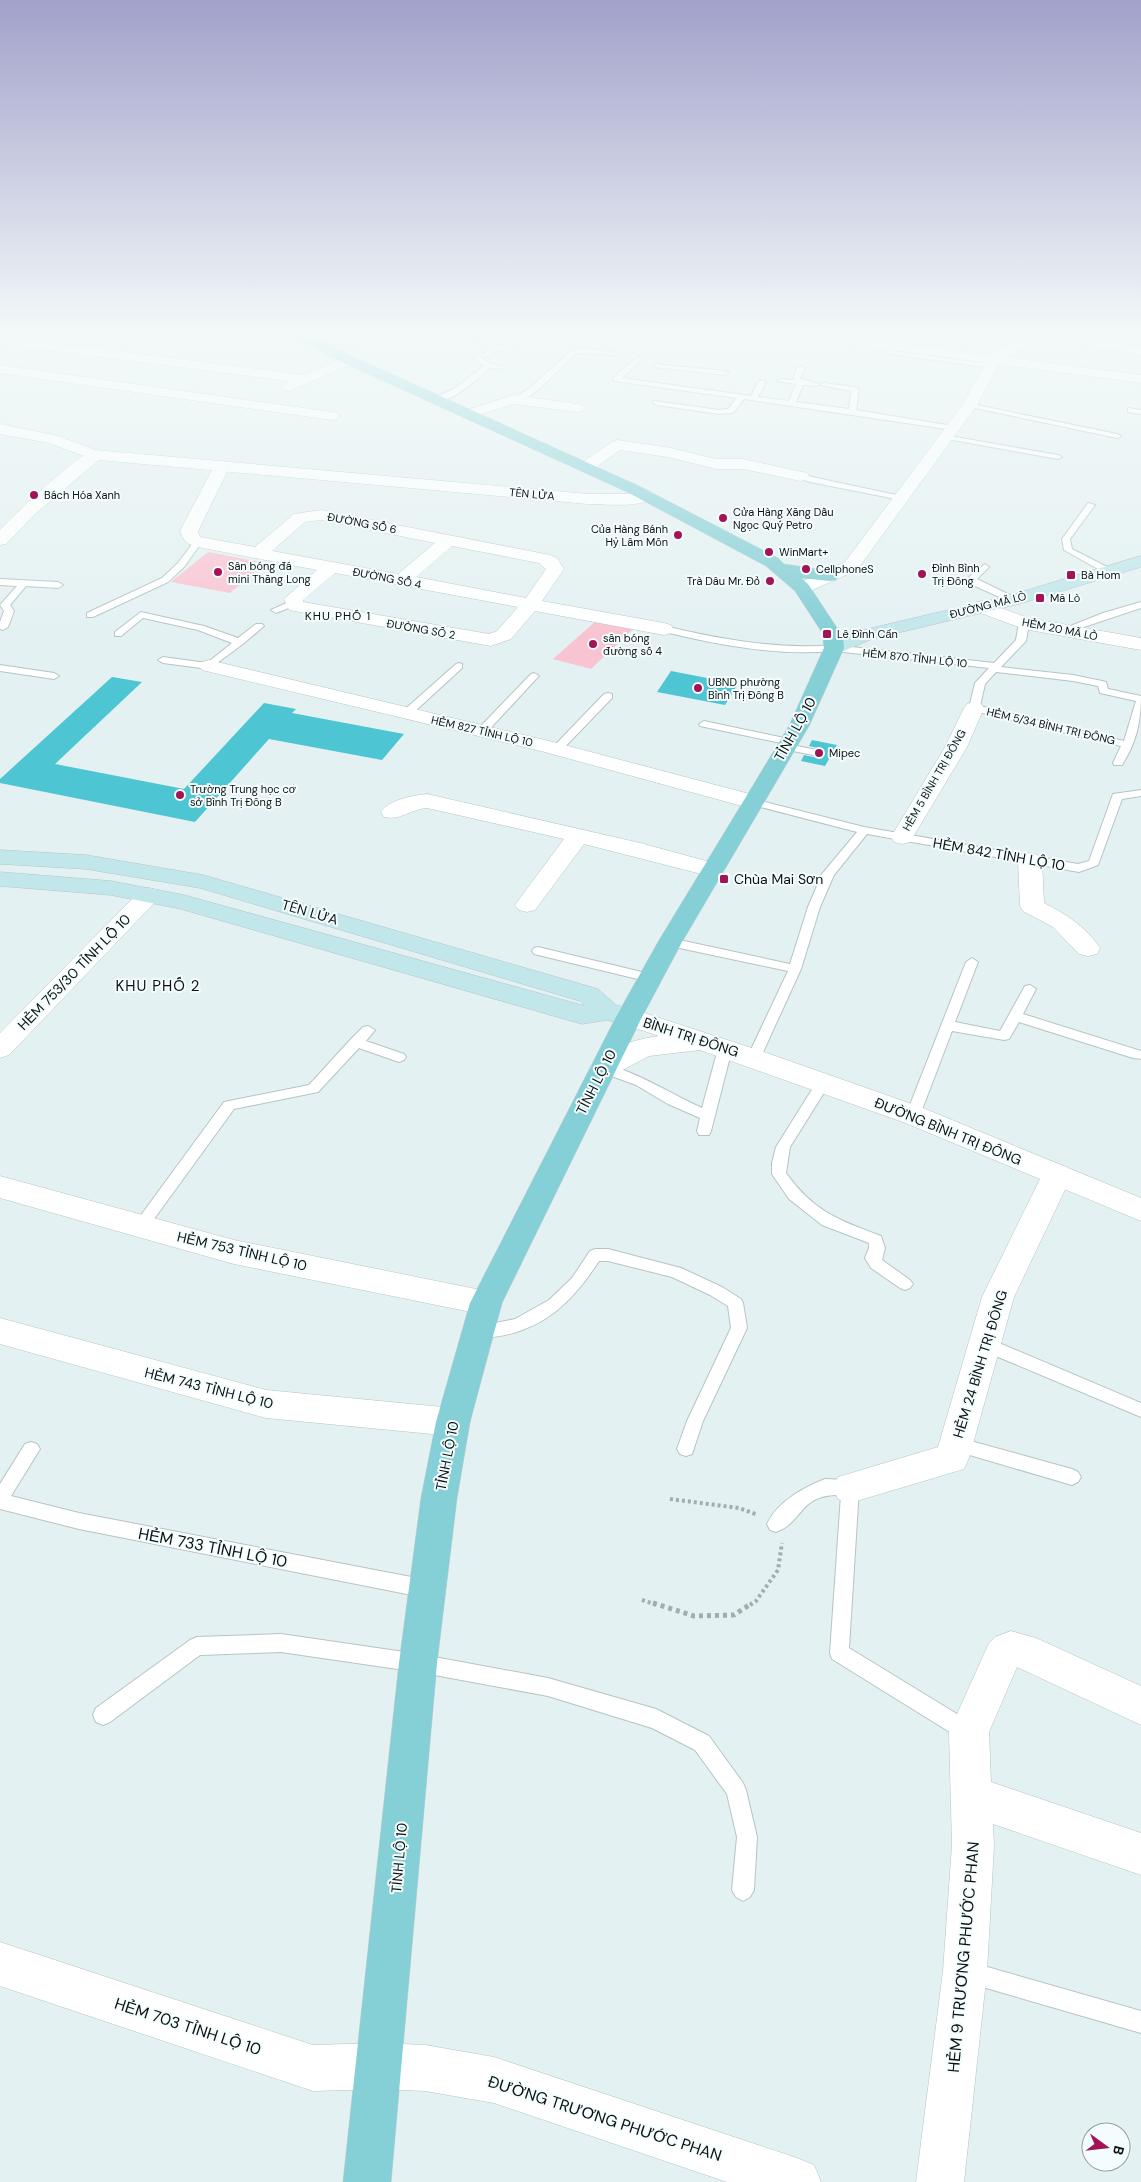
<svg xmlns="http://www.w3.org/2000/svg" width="1141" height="2182" font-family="'DM Sans',sans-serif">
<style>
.green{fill:#f9c4d2}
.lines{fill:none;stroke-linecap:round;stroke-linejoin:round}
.stream{stroke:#d8849e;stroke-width:4.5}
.building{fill:#4dc5d2}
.service-casing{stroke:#b7c3c4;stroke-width:2}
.minor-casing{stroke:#b7c3c4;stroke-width:1}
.tertiary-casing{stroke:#b7c3c4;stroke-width:1}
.secondary-casing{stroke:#b7c3c4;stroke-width:1}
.primary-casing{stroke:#cfcfcf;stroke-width:1}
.path-far1{stroke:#a2adad;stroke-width:4;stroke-dasharray:3 3;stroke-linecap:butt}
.path{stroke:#a2adad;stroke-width:5;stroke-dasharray:4 4;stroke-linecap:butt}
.service{fill:#fff;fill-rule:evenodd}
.minor{fill:#fff;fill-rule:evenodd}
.tertiary{fill:#fff;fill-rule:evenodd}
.secondary{fill:#c2e7eb;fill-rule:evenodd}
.primary{fill:#85cfd6;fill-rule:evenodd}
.poi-dot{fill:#a41355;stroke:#f4fdfe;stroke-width:2}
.labels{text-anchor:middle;stroke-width:4;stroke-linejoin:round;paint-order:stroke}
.far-street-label{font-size:11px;fill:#0d1111;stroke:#f4fdfe}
.far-poi-label{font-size:11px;fill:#0d1111;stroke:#f4fdfe;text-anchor:start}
.far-neighbourhood-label{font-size:12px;letter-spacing:1px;fill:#0d1111;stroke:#f4fdfe}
.street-label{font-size:14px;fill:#0d1111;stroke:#f4fdfe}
.poi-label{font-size:14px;fill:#0d1111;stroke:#f4fdfe;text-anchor:start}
.neighbourhood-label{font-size:15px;letter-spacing:1px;fill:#0d1111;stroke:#f4fdfe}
.near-street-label{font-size:16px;fill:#0d1111;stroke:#f4fdfe}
</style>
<rect width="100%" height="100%" fill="#e4f1f2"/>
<path class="green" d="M208,552L265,563L230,593L171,582Z
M597,620L633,629L591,669L553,659Z"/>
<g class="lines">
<path class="stream" d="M476,339L492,332"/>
</g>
<path class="building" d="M671,671L738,684L725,705L657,692Z
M112,677L142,682L55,764L184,789L264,703L296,709L292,713L404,734L382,760L269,739L195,822L0,783V779Z
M812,740L837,745L825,766L801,761L804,755L818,758L825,754L822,749L809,746Z"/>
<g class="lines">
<g class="service-casing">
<path id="service" d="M386,332H395L331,351L326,350Z
M511,342L514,344L513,345L482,358L491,364L506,367V369L490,368C478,378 452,403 435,402V398L457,387L484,366L475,359V357Z
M585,348L618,353L615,355L576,353C565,363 531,402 517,401V397L533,385L572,350Z
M886,350L991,364L995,366L991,368L884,353V351Z
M639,357L641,358V360L622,378L751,396L758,382L762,380L766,382L758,397L789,401L796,384L777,381L781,379L793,380L797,368L801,366L805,368L800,379L820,384L816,386L803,385L796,402L849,409L851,391L820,385L824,383L855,387L859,389L856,410L953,426L957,428L953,430L744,399L733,413L719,414L657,405L653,403L654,401L719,410L728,409L737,398L614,381L613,379L620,371Z
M656,364L725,371L729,373L725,375L654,367V365Z
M967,403L1117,434L1121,436L1117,438L970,407L966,405Z
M1128,408L1141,410V414L1128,412Z
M944,435L1058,455L1062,457L1058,459L947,439L943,437Z
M798,474L901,496L905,498L901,500L810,482L798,478Z
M1088,503L1095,505L1070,539L1072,549L1111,569V573H1105L1064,550L1062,539Z
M195,540L202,542L184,567L168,582L93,617H87V613L162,578L178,563Z
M985,564L989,567L977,579L1016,598V602H1010L973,585L969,581V577Z
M0,579L58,582L63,585L58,588L26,586L10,605L14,611L8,627L3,630L0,629V622L4,611L0,605L17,586L0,585Z
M293,600L296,601V605L276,613L271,610Z
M1141,602V608L1063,634L1058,631L1103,613Z
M141,612L204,626L238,638L256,624H262L264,626L243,644L209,669L163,663L158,660L163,657L207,663L232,643L198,630L143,618L121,636H115V632Z
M1024,620L1029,623L1026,641L1001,667L1073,675L1102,681L1106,682L1108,689L1141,696C1141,723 1136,743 1122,765H1114L1113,763L1121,746L970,710L969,708L975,683L989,668L834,651C776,656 717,645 661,631L659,629L664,626C720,639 777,650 834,645L994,663L1016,640L1019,623ZM996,672L1073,681L1098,686L1100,693L1136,701L1124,741L980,706L985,684Z
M459,663L462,664V668L411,715H403V711L456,664Z
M0,665L54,673L59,676L54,679L0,671Z
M534,673L539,676L537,678L486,733H478V729L531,674Z
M608,693L612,694V698L561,751H553L552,749L553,747L604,694Z
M704,721L794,740L795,742L792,745L822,751L823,753L818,756L783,749L782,747L786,744L700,726L699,724Z
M1141,790V796L1122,799L1098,865L1079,872L867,834L834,875L820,907L801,969L759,1061H749L747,1058L788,971L670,946L664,942L670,938L790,964L808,907L822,874L857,832L749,804L747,802L749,800L753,799L864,827L1078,864L1089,861L1113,794Z
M538,947L650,974L656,978L650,982L534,954L532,951L534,948Z
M972,958L978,962L955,1022L1000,1031L1025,986L1030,985L1036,989L1023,1014L1141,1051V1059L1133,1058L1019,1022L1009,1039L1004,1040L952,1031L920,1115L918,1118H908L906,1115L966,962Z
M368,1026L375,1030L366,1041L404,1054L406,1057L404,1060L399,1062L359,1048L318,1092L234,1109L146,1230L141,1232L136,1230L133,1226L136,1222L224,1102L309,1085L351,1039L363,1027Z
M725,1044L730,1046L732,1049L711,1131L709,1135H699L697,1131L700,1118L668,1104L636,1085L598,1071L596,1068L598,1065L603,1063C639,1073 669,1093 702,1108L718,1049L720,1046Z
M823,1078L828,1080L830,1083L790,1147L786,1173C814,1212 839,1220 881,1236L885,1248L882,1260L910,1280L913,1284L910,1288L905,1290L900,1288L871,1268L865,1258L869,1248V1243L822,1225L789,1199L772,1174V1163L776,1147L818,1080Z
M595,1249H608L681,1268L722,1287L741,1299L743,1303L747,1328L703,1421L692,1454L686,1456L680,1454L677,1449L687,1421L731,1328L728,1306L710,1295L672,1277L608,1261H599C580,1290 557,1318 522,1330C508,1336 491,1337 476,1339L470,1338L468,1333L470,1328L476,1327L515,1319L549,1300L572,1278L590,1251Z
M985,1337L1141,1403V1417L979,1349L977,1344L979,1339Z
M956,1437L1072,1469L1078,1472L1081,1477L1078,1482L1072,1485L956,1451L950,1449L947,1444L950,1439Z
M31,1442L37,1444L40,1449L11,1496L79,1513L427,1580L434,1583L436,1589L434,1595L427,1598L79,1529L0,1509V1484L25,1444Z
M825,1479L850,1480L856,1483L859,1488L849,1648L975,1725L978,1732L975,1739L968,1742L961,1739L832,1659L830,1653L841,1495C798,1494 804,1522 776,1532L770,1530L767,1524C778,1501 803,1488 825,1479Z
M281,1634L418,1654L548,1678L656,1709L709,1736L743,1783L746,1790L757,1837L754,1890L750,1897L743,1901L736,1897L732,1890L737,1837L727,1794L695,1750L652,1728L548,1696L418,1672L281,1652L200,1655L110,1722L103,1725L96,1722L93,1715L96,1708L190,1640L197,1637Z
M970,1962L1141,2011V2033L962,1981L959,1973L962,1965Z"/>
</g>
<g class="minor-casing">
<path id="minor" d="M780,332H815L1141,375V383L787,336Z
M957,332C971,331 1024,329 1032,339L1025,343L964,336Z
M1036,332H1062L1141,347V355L1043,336Z
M0,336L305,375L344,357H354L356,360L354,363L289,391L284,390L282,387L290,381L0,344Z
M0,365L332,412L337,413L339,416L337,419L332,420L0,373Z
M513,395L577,404L582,405L584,408L582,411L577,412L514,404L469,418L464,417L462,414L464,411Z
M0,424L58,436L101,452L103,455L101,458L95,460L49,443L0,434Z
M617,440L671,448L716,459H743L807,473L809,476L807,479L801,481L743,469H716L668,457L620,450L592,470H580L578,467L580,464L612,442Z
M222,461L228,463L230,466L198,531L200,537L255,547L294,514L321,510L550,555L557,558L564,569L542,601L664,623L671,625L673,629L671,633L664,635L535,611L511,639L491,646L289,610L284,599L317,570L198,547C187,544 184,542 180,531L214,466L216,463ZM321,520L435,543L398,574L272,551L305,522ZM452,546L539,563L546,569L526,598L416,577ZM335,573L518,607L497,631L489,634L303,602V600Z
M982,601L1028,618L1141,638V650L1024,629L975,611L973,607L975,603Z
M209,660L553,742L761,797L764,802L761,807L753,809L541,751L202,670L199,666L202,662Z
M974,702L981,704L984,708L967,747L910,842L902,844L894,842L891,837L945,747L964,708L967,704Z
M427,794L640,843L721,865L725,870L721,875L713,877L584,844L535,910L527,912L519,910L515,905L564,839L427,808C411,809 400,821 384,817L381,812C390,799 412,796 427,794Z
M1030,853L1038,855L1042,860L1044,903C1066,914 1086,927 1100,948L1097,954L1088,956L1079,954L1053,927L1023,911L1020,906L1018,860L1022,855Z
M149,888L157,890L161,895L157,900L9,1055L0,1058V1033L141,890Z
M1057,1164L1067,1167L1072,1175L1014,1297L969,1458L964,1469L850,1503L838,1499L833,1488L838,1477L938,1447L982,1297L1042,1175L1047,1167Z
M0,1176L234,1240L486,1291L497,1294L502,1303L497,1312L486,1315L234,1264L0,1198Z
M0,1318L266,1390L453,1408L465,1412L470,1422L465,1432L453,1436L266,1418L0,1344Z
M1011,1631L1036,1638L1141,1686V1725L1017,1667L989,1732L991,1782L1141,1833V1875L993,1824L994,1845L987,1971L964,2182H916L943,1971L952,1845L949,1732L989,1643L995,1637Z
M0,1942L313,2045L380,2043L396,2050L403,2066L396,2082L380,2089L313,2091L0,1986Z"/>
</g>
<g class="tertiary-casing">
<path id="tertiary" d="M1030,332H1046L1000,361L977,405L857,570L808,592L802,593L796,592L793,588L796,584L845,562L963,404L989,356L999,348Z
M95,450L588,494H635L647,490L653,492L655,495C646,509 604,504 588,504L99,460L35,514L6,544L0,545V530C16,513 76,455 95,450Z
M629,1008L764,1052L923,1108L1141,1198V1221L903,1122L700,1050L649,1056L613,1075L603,1077L593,1075L589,1068C602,1048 637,1039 659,1036L620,1023L616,1017L620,1011Z
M380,2043L425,2045L494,2057L797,2158L814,2165L821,2182H727L494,2103L425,2091L380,2089L364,2082L357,2066L364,2050Z"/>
</g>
<g class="secondary-casing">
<path id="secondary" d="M1141,556V567L1019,604L872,639L841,652L834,654L827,652L824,648L827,644L859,631L1008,596Z
M0,850L86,855L203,875L598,989L616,1005L638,1011L642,1017L638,1023L629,1026L607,1020L582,1024L181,909L111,895L0,886V872L111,881L184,895L585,1006L580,1001L200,888L86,869L0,864Z"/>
</g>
<g class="primary-casing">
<path id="primary" d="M287,332H304L354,357L639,486L778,558L784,564L836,572L839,576L836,580L830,581L801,578L808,584L839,631L843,637L844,648L809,726L682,942L642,1017L502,1303L470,1422L457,1498L437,1663L391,2182H343L399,1663L421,1498L436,1422L470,1303L616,1017L658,942L789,726L824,648L823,637L821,631L795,591L766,566L627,492L344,363L289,335Z"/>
</g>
<path class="path-far1" d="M670,1499L739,1508L758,1515
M642,1600L657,1605
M750,1605L756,1601L778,1570L782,1543"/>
<path class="path" d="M653,1603L694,1616L734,1615L752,1603"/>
<use href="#service" class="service"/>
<use href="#minor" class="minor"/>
<use href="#tertiary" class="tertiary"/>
<use href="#secondary" class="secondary"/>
<use href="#primary" class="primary"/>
</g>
<linearGradient id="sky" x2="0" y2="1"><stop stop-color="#a1a1ca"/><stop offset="0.52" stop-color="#f3f9f9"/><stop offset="1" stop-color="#f3f9f9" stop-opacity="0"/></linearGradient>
<rect width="1141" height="637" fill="url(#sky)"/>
<g class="poi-dot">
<circle cx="34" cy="495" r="5"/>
<circle cx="723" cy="518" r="5"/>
<circle cx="678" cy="535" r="5"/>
<circle cx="769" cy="552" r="5"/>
<circle cx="806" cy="569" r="5"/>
<circle cx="218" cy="572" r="5"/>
<circle cx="922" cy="574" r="5"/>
<rect x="1066" y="570" width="10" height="10" rx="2.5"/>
<circle cx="770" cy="581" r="5"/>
<rect x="1035" y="593" width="10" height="10" rx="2.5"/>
<rect x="822" y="629" width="10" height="10" rx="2.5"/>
<circle cx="593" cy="644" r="5"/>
<circle cx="698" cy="688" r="5"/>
<circle cx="819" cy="753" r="5"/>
<circle cx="180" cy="795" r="5"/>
<rect x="719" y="874" width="10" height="10" rx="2.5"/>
</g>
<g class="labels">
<g class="far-street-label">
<text transform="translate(532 494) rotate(5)" y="4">TÊN LỬA</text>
<text transform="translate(362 523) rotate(11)" y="4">ĐƯỜNG SỐ 6</text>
<text transform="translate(387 578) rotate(11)" y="4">ĐƯỜNG SỐ 4</text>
<text transform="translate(988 605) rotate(-14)" y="4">ĐƯỜNG MÃ LÒ</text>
<text transform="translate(421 629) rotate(10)" y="4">ĐƯỜNG SỐ 2</text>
<text transform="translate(1060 629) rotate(11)" y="4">HẺM 20 MÃ LÒ</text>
<text transform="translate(915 658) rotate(6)" y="4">HẺM 870 TỈNH LỘ 10</text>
<text transform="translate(1051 726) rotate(13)" y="4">HẺM 5/34 BÌNH TRỊ ĐÔNG</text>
<text transform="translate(482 731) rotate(13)" y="4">HẺM 827 TỈNH LỘ 10</text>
<text transform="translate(934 780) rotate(-60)" y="4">HẺM 5 BÌNH TRỊ ĐÔNG</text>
</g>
<g class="far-poi-label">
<text x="44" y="499">Bách Hóa Xanh</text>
<text x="733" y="516">Cửa Hàng Xăng Dầu<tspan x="733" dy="13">Ngọc Quý Petro</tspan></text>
<text x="668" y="533" text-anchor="end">Của Hàng Bánh<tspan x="668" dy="13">Hỷ Lâm Môn</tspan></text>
<text x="779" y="556">WinMart+</text>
<text x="228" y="570">Sân bóng đá<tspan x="228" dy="13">mini Thăng Long</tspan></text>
<text x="932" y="572">Đình Bình<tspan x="932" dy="13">Trị Đông</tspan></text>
<text x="816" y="573">CellphoneS</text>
<text x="1081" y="579">Bà Hom</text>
<text x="760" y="585" text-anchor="end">Trà Dâu Mr. Đỏ</text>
<text x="1050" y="602">Mã Lò</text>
<text x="837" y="638">Lê Đình Cẩn</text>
<text x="603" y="642">sân bóng<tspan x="603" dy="13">đường số 4</tspan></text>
<text x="708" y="686">UBND phường<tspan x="708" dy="13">Bình Trị Đông B</tspan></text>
<text x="829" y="757">Mipec</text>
<text x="190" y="793">Trường Trung học cơ<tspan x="190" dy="13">sở Bình Trị Đông B</tspan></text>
</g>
<g class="far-neighbourhood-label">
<text x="338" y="620">KHU PHỐ 1</text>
</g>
<g class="street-label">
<text transform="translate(795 729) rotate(-61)" y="5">TỈNH LỘ 10</text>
<text transform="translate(999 854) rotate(10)" y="5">HẺM 842 TỈNH LỘ 10</text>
<text transform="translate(310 912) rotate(16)" y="5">TÊN LỬA</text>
<text transform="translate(74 972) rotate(-46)" y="5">HẺM 753/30 TỈNH LỘ 10</text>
<text transform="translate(691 1037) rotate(18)" y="5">BÌNH TRỊ ĐÔNG</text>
<text transform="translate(596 1082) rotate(-63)" y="5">TỈNH LỘ 10</text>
<text transform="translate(948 1131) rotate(22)" y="5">ĐƯỜNG BÌNH TRỊ ĐÔNG</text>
<text transform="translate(242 1251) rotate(13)" y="5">HẺM 753 TỈNH LỘ 10</text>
<text transform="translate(980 1364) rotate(-73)" y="5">HẺM 24 BÌNH TRỊ ĐÔNG</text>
<text transform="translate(209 1388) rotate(14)" y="5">HẺM 743 TỈNH LỘ 10</text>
<text transform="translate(447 1456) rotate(-79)" y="5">TỈNH LỘ 10</text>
<text transform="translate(399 1858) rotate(-85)" y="5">TỈNH LỘ 10</text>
</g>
<g class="poi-label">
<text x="734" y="884">Chùa Mai Sơn</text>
</g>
<g class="neighbourhood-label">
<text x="158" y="991">KHU PHỐ 2</text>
</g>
<g class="near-street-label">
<text transform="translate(213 1547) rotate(11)" y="6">HẺM 733 TỈNH LỘ 10</text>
<text transform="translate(963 1957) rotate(-85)" y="6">HẺM 9 TRƯƠNG PHƯỚC PHAN</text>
<text transform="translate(188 2026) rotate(18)" y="6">HẺM 703 TỈNH LỘ 10</text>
<text transform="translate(605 2118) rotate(18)" y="6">ĐƯỜNG TRƯƠNG PHƯỚC PHAN</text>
</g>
</g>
<g transform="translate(1106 2147) rotate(105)"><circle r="24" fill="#f4fdfe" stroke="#989f9f"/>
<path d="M0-4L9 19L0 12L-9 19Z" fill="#a41355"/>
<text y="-8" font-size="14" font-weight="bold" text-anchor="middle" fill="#0d1111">B</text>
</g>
</svg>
